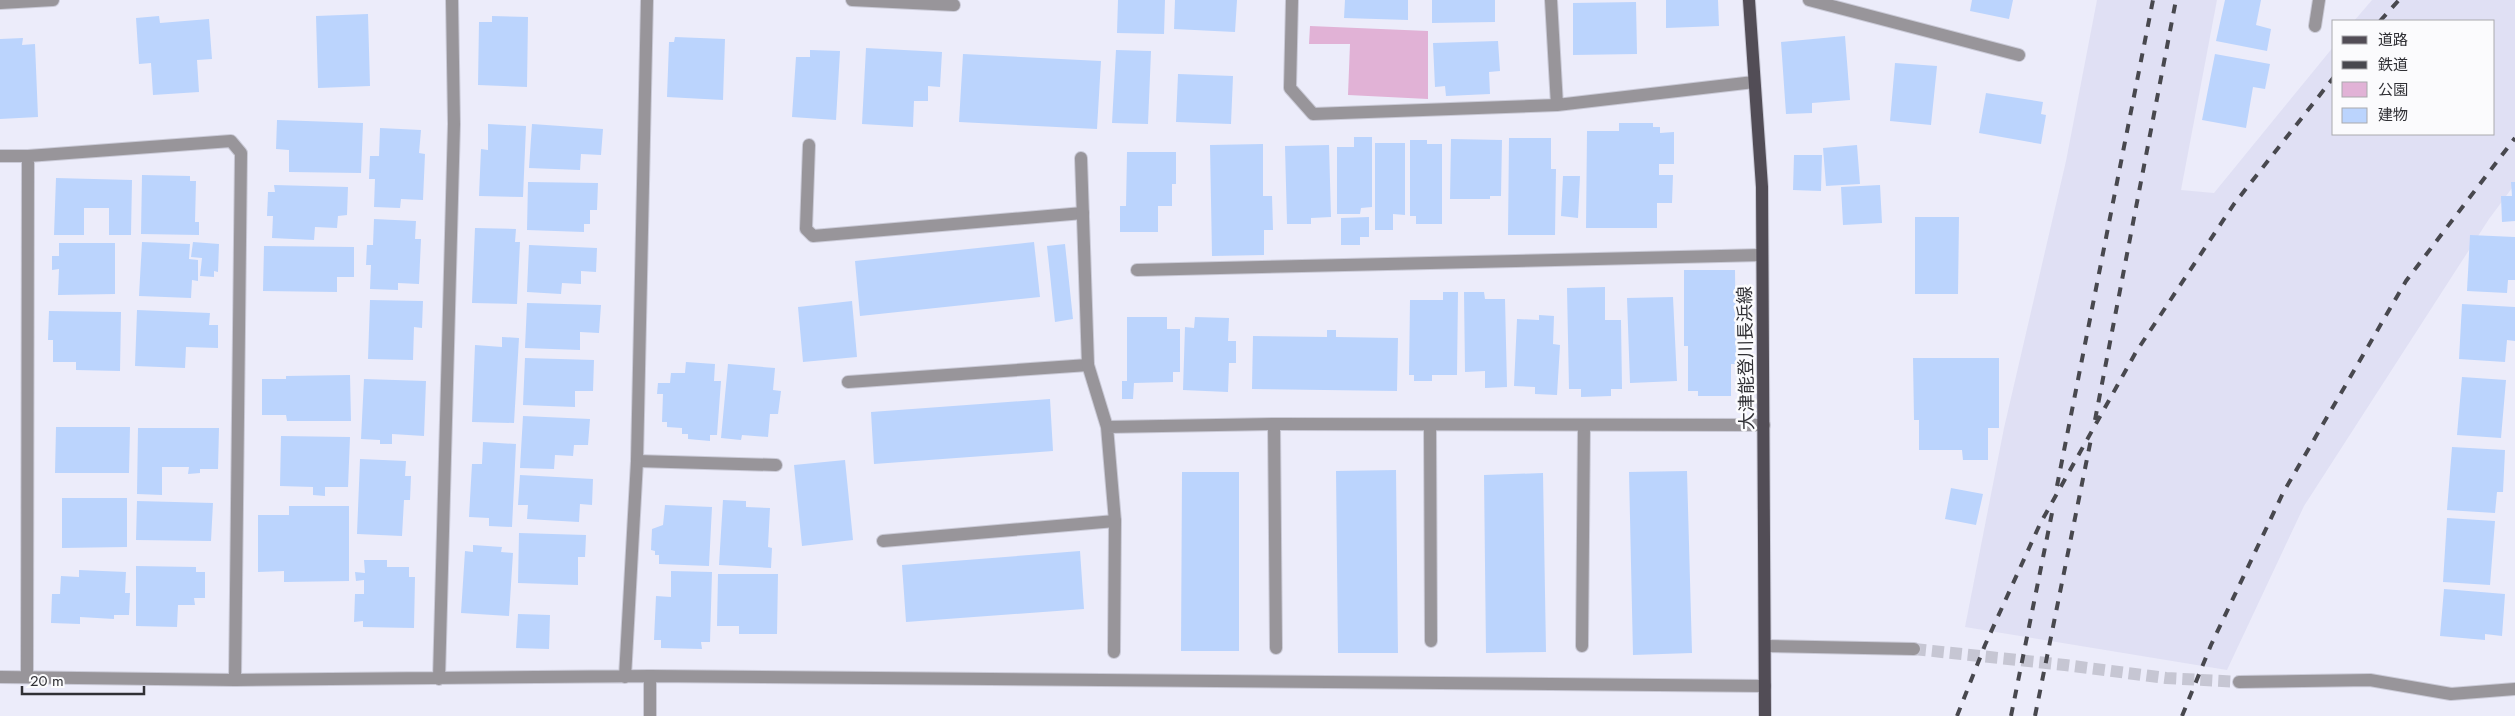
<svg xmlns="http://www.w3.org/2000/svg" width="2515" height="716" font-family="Jost,'Noto Sans JP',sans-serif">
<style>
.built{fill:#e0e0f4}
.green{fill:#e1b2d6}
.building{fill:#bbd4fd}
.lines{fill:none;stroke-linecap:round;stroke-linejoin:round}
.street-tunnel{stroke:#c6c6d3;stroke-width:12;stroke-dasharray:12 6;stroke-linecap:butt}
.lane-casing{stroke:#cacad7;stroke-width:14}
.street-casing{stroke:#cacad7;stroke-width:14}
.primary-casing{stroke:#cacad7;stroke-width:14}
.lane{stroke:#98959a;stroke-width:12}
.street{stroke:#98959a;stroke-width:12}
.primary{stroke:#524d56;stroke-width:12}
.rail{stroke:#48484e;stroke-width:4;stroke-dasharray:9 9;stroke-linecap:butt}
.labels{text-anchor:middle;stroke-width:5;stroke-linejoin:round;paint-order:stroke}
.street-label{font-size:18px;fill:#303035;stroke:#fbfbfd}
</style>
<rect width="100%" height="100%" fill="#ececfa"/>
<path class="built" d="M2097,0H2217L2181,190L2214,193L2334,46V134H2494V21H2354L2372,0H2515V184L2489,219L2304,506L2227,670L1965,627L2004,428L2066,161Z"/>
<path class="green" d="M1310,26L1428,31V99L1348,95L1350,44H1309Z"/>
<path class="building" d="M1118,0H1165L1164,34L1117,33Z
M1175,0H1237L1235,32L1174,29Z
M1345,0H1408V20L1344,18Z
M1432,0H1495V22L1432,23Z
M1666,0H1718L1719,26L1666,28Z
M1972,0H2013L2009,19L1970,11Z
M2225,0H2261L2256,25L2271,29L2267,51L2216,41Z
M1636,2L1637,54L1573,55V3Z
M368,14L370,86L318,88L316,16Z
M159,16L160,23L209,19L212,59L197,60L199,92L153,95L151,63L139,64L136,18Z
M492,16L528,17L527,87L478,85L479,22H492Z
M1845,36L1850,100L1812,103V113L1786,114L1781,42Z
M675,37L725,39L723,100L667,97L669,42H674Z
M23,38L22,45L35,44L38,117L0,119V39Z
M1498,41L1500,71L1489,72L1490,94L1446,96L1445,86L1435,87L1433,43Z
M866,48L942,52L940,87L928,86V101H914L913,127L862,124Z
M810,50L840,51L836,120L792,117L796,57H810Z
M1116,50L1151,51L1148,124L1112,123Z
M963,54L1101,61L1097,129L959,122Z
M2215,54L2270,64L2265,89L2253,87L2246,128L2202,120Z
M1895,63L1937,66L1931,125L1890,121Z
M1178,74L1233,76L1231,124L1176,122Z
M1986,93L2043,102L2041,114L2046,115L2041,144L1979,133Z
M277,120L363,123L361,173L289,172V150L276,149Z
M1619,123H1653V127H1660V133L1674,132V164H1659V175H1673L1672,203H1657V228H1586L1587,131H1619Z
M488,124L526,126L523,197L479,196L481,149L488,150Z
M532,124L603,129L601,155L581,154L580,170L529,168Z
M380,128L421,130L419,153L425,154L423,200L401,199L400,208L374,207L375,179H369L370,156H379Z
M1354,137H1372V207L1361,208L1360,214H1337V147H1354Z
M1509,138H1551V169H1556L1555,235H1508Z
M1451,139L1502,140L1501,196H1490V199H1450Z
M1410,140H1427V144H1442V224H1416V216H1410Z
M1375,143H1405V215L1393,214V230H1375Z
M1263,144V196H1272L1273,230H1264V255L1212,256L1210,145Z
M1329,145L1331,217L1311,218V224H1287L1285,146Z
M1857,145L1860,184L1826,186L1823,148Z
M1127,152H1176V184H1172V206H1158V232H1120V206H1126Z
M1794,155H1822L1821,191L1793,190Z
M142,175L190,176V181H196L195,222H199V235L141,234Z
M1563,176H1580L1578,218L1561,216Z
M56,178L132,180L131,235H109V208H84V235H54Z
M528,182L598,183L597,210H590V224H584V232L527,230Z
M2511,182H2515V221L2502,222L2501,196H2512Z
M274,185L348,187L347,215L338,216L337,228L315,227L314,240L272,238L273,216H267L268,192H275Z
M1880,185L1882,223L1843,225L1841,187Z
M1369,217V237H1360V245H1341V218Z
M1915,217H1959L1958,294H1915Z
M374,219L416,221L415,239H421L419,284L398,283V290L370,289L371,265H366L367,245H373Z
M475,228L516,229L515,242H520L517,304L472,303Z
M2470,235L2515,237V280H2508L2507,293L2467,291Z
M142,242L190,244L189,259L198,260V281L192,280L191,298L139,296Z
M193,242L219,244L218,272L214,271V277L200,276L202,258L191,257Z
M1034,242L1040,297L860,316L855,261Z
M59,243H115V294L58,295L59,269L52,270V256H59Z
M1065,244L1073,319L1055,322L1047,246Z
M529,245L597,248L596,272L581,271V284L562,283L561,294L527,292Z
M264,246L354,247V277H337V292L263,291Z
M1684,270H1735L1736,364H1731V396H1698V391H1688V346H1684Z
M1605,287V320H1621L1622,389H1611V396L1581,397V389H1569L1567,288Z
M1443,292H1458L1457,375H1432V381H1414V375H1409L1410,300H1443Z
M1464,292H1484L1485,299H1505L1507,387L1485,388V371L1465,372Z
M1673,297L1677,381L1630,383L1627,298Z
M370,300L423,301L422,328L414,327L413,360L368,359Z
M852,301L857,357L803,362L798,307Z
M527,303L601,305L599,333L580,332V350L525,348Z
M2462,304L2515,307V341L2507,340L2505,362L2459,359Z
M137,310L210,313L209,325H218V348L186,347L185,368L135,366Z
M49,311L121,312L120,371L76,370V362H53V340H48Z
M1539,315L1554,316L1553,344L1560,345L1557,395L1535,394V387L1514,386L1517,319L1539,320Z
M1127,317H1167V329H1180V372H1173V382L1134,383L1133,399H1122V381H1127Z
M1195,317L1229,318L1228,341H1236V363H1229L1228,392L1183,390L1185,327L1194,328Z
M1327,330H1336V337L1398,338L1397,391L1252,389L1253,336L1327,337Z
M502,337L519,338L514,423L472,422L475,345L502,347Z
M525,358L594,360L593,391H575V407L523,405Z
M1913,358H1999V428H1988V460H1963L1962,450H1919V420H1914Z
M686,362L715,364L714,381H721L717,435H710V441L688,439V434H682V428L667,427V422H662L663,394H657L658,383H670L671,373H685Z
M728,364L775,368L773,390L781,391L778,414H770L768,437L742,435L741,440L721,438Z
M350,375L351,421H287L286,415H262V379H286V376Z
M2462,377L2506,380L2501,438L2457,435Z
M364,379L426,381L424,436L392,434V444H380V440L361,439Z
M1050,399L1053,451L874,464L871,412Z
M523,416L590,419L588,445H574L573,456L555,455L554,469L520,468Z
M56,427H130L129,473H55Z
M138,428H219L218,469H200V473L188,474L189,467H162V495L137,494Z
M281,436L350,437L348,487H325V496L313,495V487L280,486Z
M483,442L516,444L512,527L489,526V518L469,517L472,464H482Z
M2452,447L2505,450L2503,492H2497L2495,513L2447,510Z
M360,459L406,461L405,476H411L410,500H404L402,536L357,534Z
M845,460L853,540L802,546L794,465Z
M1396,470L1398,653H1338L1336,471Z
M1687,471L1692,653L1633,655L1629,472Z
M1182,472H1239V651H1181Z
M1543,473L1546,652L1486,653L1484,475Z
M520,475L593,479L592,505L580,504L579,522L527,519L528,505H518Z
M1951,488L1983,494L1976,525L1945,519Z
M62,498H127V547L62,548Z
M723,500L746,501V507L770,508L768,547L772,548L771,568L719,565Z
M137,501L213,503L211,541L136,540Z
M665,505L712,507L709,566L659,564V555H655V551L651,550L652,529L663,525Z
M289,506H349V581L284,582V571L258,572V515H289Z
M2447,518L2495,521L2490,585L2443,582Z
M519,533L586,535L585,557H578V585L518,583Z
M473,545L502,547L501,552L513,553L509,616L461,613L465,551L473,552Z
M1080,551L1084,609L906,622L902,565Z
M364,560H387V567H409V577H415L414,628L363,627V621L354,622L355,594H364V580L356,581L355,572L365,573Z
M136,566L196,567V572H205V598H194L195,605H178L177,627L136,626Z
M79,570L126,572L125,593H130L129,615H114V619L80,617V624L51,623L52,594H60L61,576L79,577Z
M671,571L712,572L710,642H701L702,649L661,648V640H654L656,596L671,597Z
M718,574H778L777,634H739V626H717Z
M2444,589L2505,594L2502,636L2485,634V640L2440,636Z
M518,614L550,615L549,649L516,648Z"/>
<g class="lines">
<path class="street-tunnel" d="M1914,649L2065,665L2166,678L2239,682"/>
<g class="lane-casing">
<path id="lane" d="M809,145L806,229L813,236L1083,213
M848,382L1088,365
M1274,424L1276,648
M1430,426L1431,641
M637,461L776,465
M883,541L1115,521
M1582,646L1584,426
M1765,646L1914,649
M2239,682L2370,680L2451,694L2515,689"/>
</g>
<g class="street-casing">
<path id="street" d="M852,0L954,5
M1292,0L1290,88L1313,114L1557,105
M1551,0L1557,105L1754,82
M1809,0L2019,55
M0,3L53,0
M2315,26L2319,0
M0,156H28L231,141L241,153L235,680
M1081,158L1088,365L1107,427L1115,521L1114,652
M1137,270L1762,255
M1107,427L1274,424L1764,425
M650,676V716
M0,677L235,680L650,676L1765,686
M27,677L28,156
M625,677L637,461L647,0
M439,679L454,124L452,0"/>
</g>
<g class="primary-casing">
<path id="primary" d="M1749,0L1762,187L1765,716"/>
</g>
<use href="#lane" class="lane"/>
<use href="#street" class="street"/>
<use href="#primary" class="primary"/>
<path class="rail" d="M2380,21L2399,0
M2095,420L2176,0
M2057,486L2153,0
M1957,716L1985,645L2040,524L2136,352L2234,204L2334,77
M2011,716L2053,508
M2035,716L2091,439
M2182,716L2211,645L2283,493L2406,281L2515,138"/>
</g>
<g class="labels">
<g class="street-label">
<text transform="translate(1746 358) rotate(-91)" y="6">大津能登川長浜線</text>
</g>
</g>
<rect x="2332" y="20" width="162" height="115" fill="#fbfbfd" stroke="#aaaaad"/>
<rect x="2342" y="36" width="25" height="8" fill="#524d56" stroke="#aaaaad"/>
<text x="2378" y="45" font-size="15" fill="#303035">道路</text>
<rect x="2342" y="61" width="25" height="8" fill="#48484e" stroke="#aaaaad"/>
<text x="2378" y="70" font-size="15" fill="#303035">鉄道</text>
<rect x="2342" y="82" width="25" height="15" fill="#e1b2d6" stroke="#aaaaad"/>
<text x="2378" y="95" font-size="15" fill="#303035">公園</text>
<rect x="2342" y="108" width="25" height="15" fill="#bbd4fd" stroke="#aaaaad"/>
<text x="2378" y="120" font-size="15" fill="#303035">建物</text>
<path d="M22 686v8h122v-8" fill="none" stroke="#303035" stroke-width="2.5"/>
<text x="30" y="686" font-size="15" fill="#303035" stroke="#fbfbfd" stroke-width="4" paint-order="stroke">20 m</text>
</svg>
